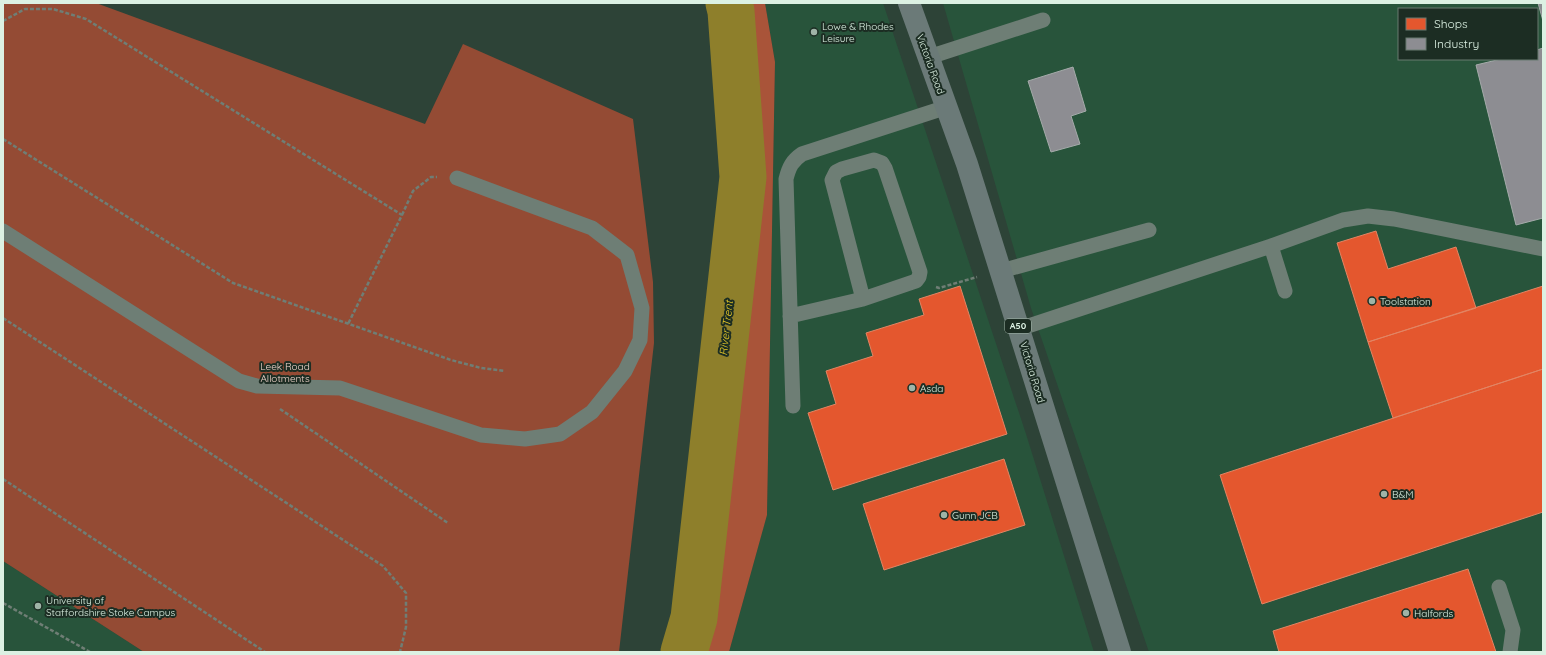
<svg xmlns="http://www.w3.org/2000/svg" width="1546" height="655" font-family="Quicksand,sans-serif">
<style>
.built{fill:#28543b;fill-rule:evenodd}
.green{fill:#944b34}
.forest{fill:#a95439}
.shops{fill:#e4572e;stroke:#e28564}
.industry{fill:#8d8d92;stroke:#a5abaa}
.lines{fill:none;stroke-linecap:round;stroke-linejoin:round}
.river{stroke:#8e7f2b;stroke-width:47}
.path{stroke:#6f7e75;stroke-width:2.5;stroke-dasharray:4 2;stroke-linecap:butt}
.service{stroke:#6e7e75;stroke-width:15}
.primary{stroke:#6b7a78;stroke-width:22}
.poi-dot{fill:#9fb4a7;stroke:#1c2d23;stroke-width:1.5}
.labels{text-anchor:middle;stroke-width:4;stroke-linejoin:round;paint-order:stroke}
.shield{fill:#1c2d23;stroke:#a2b6a9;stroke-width:1}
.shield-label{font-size:9px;font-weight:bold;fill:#dcf1e3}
.poi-label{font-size:10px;fill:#dcf1e3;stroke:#1c2d23;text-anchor:start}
.street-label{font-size:10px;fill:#dcf1e3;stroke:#1c2d23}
.park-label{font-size:10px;fill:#f1d5cc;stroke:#1c2d23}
.water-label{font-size:11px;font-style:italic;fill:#eecf28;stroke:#1c2d23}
</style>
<rect width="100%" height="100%" fill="#2d4337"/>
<path class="built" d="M765,3H883L1026,434L1094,652H729L767,514L775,62Z
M943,3H1543V652H1149L1031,308ZM1399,9H1537V59H1399Z
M3,561L144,652H3Z"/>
<path class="green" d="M3,3H96L425,124L463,44L633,119L653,282L654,343L619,652H144L3,561Z"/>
<path class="forest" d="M740,3H765L775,62L767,515L729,652H699L709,610L728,497L750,190V126L747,44Z"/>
<path class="shops" d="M1376,231L1388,269L1456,247L1476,308L1368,342L1337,243Z
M960,286L1007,434L833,490L808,413L836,404L826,371L873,356L866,333L924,315L919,299Z
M1543,286V369L1393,418L1368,342Z
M1543,369V512L1262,604L1220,475Z
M1004,459L1025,525L884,570L863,504Z
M1468,569L1496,652H1279L1273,631Z"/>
<path class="industry" d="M1538,3H1543V21Z
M1543,48V218L1516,225L1476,65L1501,59H1537V50Z
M1073,67L1086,111L1071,116L1080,144L1051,152L1028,81Z"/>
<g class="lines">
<path class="river" d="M684,652L694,618L743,177L731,11L729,3"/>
<path class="path" d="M3,21L25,9H53L86,19L402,215L348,324
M3,139L233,283L451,360L481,368L505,371
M402,215L413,191L431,177H437
M936,287L939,288L977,277
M3,318L383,566L406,593V627L400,652
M280,409L448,523
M3,479L265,652
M3,603L90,652"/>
<path class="service" d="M929,57L1043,20
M3,231L239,381L257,386L340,388L481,435L525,439L560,434L592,412L625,371L640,340L642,308L627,255L592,228L457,178
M1271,246L1343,220L1368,216L1394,219L1543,249
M1001,271L1149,230
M790,316L863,299L916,281L919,277L920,272L885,168L882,163L874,160L842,169L836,172L832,180L863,299
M1019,329L1271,246L1285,291
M793,406L786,179C789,167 792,161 802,154L947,107
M1499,587L1513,630L1510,652"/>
<path class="primary" d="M909,3L967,164L1120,652"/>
</g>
<g class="poi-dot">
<circle cx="814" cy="32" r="4"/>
<circle cx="1372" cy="301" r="4"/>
<circle cx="912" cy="388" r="4"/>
<circle cx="1384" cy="494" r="4"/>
<circle cx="944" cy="515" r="4"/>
<circle cx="38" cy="606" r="4"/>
<circle cx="1406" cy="613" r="4"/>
</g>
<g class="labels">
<rect class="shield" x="1005" y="319" width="26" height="14" rx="3"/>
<g class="shield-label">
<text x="1018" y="329">A50</text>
</g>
<g class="poi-label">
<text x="822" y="30">Lowe &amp; Rhodes<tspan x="822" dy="12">Leisure</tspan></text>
<text x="1380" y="305">Toolstation</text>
<text x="920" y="392">Asda</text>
<text x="1392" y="498">B&amp;M</text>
<text x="952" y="519">Gunn JCB</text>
<text x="46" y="604">University of<tspan x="46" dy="12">Staffordshire Stoke Campus</tspan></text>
<text x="1414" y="617">Halfords</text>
</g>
<g class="street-label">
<text transform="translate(931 64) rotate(70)" y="4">Victoria Road</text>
<text transform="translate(1033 372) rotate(73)" y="4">Victoria Road</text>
</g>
<g class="park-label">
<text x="285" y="370">Leek Road<tspan x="285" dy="12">Allotments</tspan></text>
</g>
<g class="water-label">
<text transform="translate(726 328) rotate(-84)" y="4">River Trent</text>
</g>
</g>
<rect width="1546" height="655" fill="none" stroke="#dcf1e3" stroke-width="8"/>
<rect x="1398" y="8" width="140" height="52" fill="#1c2d23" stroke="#697b70"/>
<rect x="1406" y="18" width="20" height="12" fill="#e4572e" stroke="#697b70"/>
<text x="1434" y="28" font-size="12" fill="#dcf1e3">Shops</text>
<rect x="1406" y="38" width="20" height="12" fill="#8d8d92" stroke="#697b70"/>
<text x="1434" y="48" font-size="12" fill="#dcf1e3">Industry</text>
</svg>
